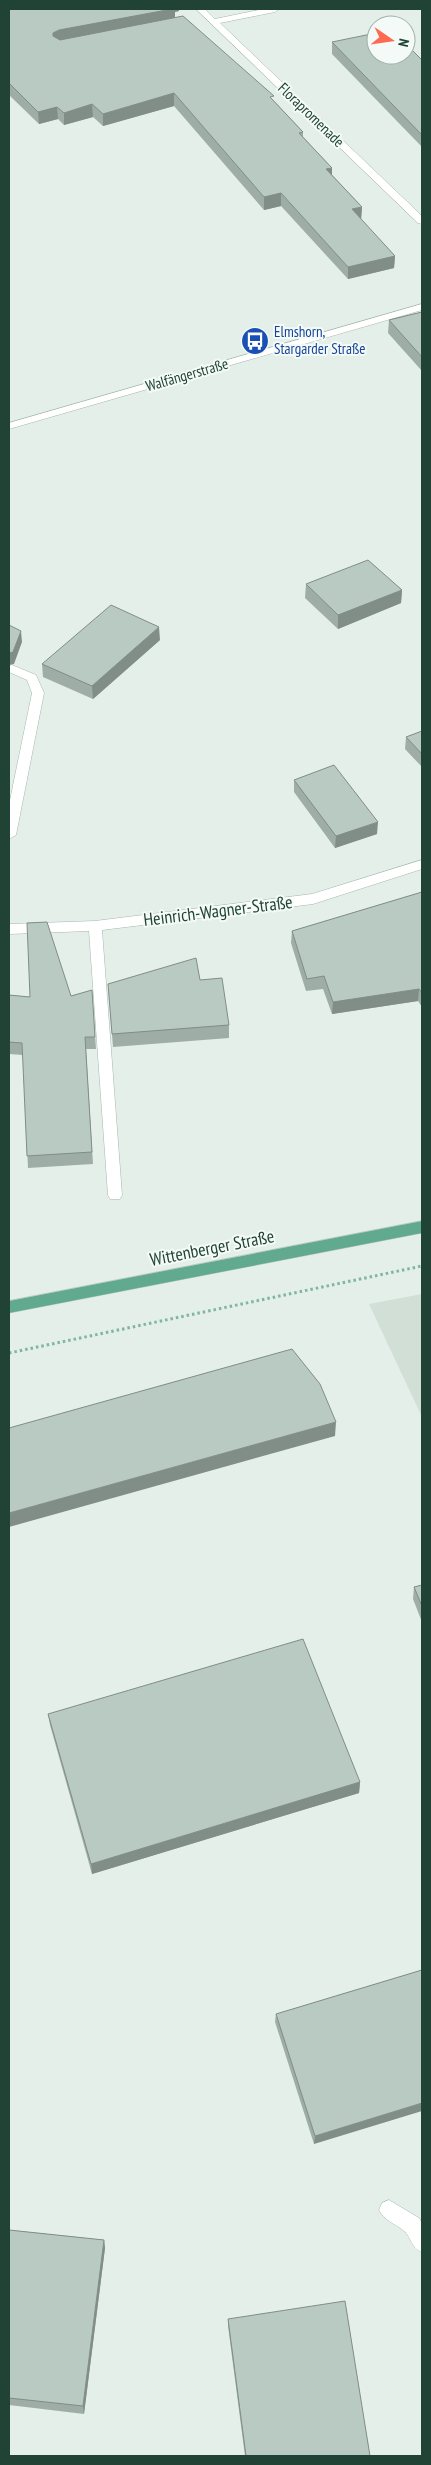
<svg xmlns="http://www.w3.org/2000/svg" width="431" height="2465" font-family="'PT Sans Narrow',sans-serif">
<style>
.built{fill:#d1dfd7}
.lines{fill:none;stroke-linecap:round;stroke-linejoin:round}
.minor-casing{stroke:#a5b8af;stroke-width:1}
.major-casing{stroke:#c1cac6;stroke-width:1}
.path{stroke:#80b69f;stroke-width:3;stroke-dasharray:2.5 3;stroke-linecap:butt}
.minor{fill:#fff;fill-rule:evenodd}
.major{fill:#62aa8f;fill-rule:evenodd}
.wall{fill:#9eaea6}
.shaded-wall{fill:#818d87}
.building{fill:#b8cac1;stroke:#818d87}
.labels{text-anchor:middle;stroke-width:4;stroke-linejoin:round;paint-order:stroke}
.far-street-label{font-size:15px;fill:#204335;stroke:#f4faf7}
.far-transit-label{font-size:15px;fill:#164399;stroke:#f4faf7;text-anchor:start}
.street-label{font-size:18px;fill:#204335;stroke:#f4faf7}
</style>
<rect width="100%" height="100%" fill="#e3efe8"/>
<path class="built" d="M422,1294V1417L369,1304Z"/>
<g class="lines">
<g class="minor-casing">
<path id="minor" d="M196,9H205L215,19L263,9H279L275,12L220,23L422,216V224L418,223Z
M422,304V310L9,429V423Z
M12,665L36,675L44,693L16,835L9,839V805L32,693L27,680L9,672V666Z
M422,860V869L313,904L102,930L122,1195L120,1199H110L108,1195L89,931L9,934V924L95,921L312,894Z
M389,2200L419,2218L422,2223V2252C411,2248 412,2238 404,2231C395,2223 384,2221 379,2210L382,2203Z"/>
</g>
<g class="major-casing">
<path id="major" d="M422,1221V1233L9,1313V1301Z"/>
</g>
<path class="path" d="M9,1353L422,1266"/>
<use href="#minor" class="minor"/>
<use href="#major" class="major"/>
</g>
<path class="wall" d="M9,9H179V11L175,12V17L274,101L303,132V137L332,168V175L362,207L361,220L395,256L394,268L348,279L281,206L264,210L174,106L103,126L93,117L64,125L58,119L39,124L9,95Z
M332,42L422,60V147L332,54Z
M422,312V371L388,333L389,320Z
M306,584L402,590L401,603L338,629L305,598Z
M160,640L93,699L43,677L42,664Z
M422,731V767L405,749L406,737Z
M294,780L377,834L335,848L294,792Z
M422,892V1007L418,1001L332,1014L323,989L306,991L291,943L292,931Z
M200,980L229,1025V1038L113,1047L109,997Z
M92,990L96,1049H86L93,1164L28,1168L23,1055L9,1054V995L30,997L71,996Z
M422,1585V1622L413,1599L414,1587Z
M48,1714L360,1782L359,1793L92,1874L50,1725Z
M422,1970L314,2144L275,2022L276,2014Z
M9,2230L104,2240L105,2248L84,2414L9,2405Z
M228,2319L370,2456H245L228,2326Z"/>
<path class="shaded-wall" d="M167,9H179V11L175,12V20L54,49L53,33L59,30Z
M174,93V106L103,126V114Z
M92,104L93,117L64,125V113Z
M57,107L58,119L39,124L38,112Z
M332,168V180L326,169Z
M281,193V206L264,210V197Z
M362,207L361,220L352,209Z
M395,256L394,268L348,279V267Z
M402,590L401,603L338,629V615Z
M159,627L160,640L93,699L92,686Z
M21,631L22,642L14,664L9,665L10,674L9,677V653Z
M378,822L377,834L335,848L336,836Z
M419,989L418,1001L332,1014L333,1002Z
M336,1422L335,1436L9,1527V1513Z
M360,1782L359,1793L92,1874L91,1864Z
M422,2103V2111L314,2144L315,2136Z
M104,2240L105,2248L84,2414L83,2406Z"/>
<path class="building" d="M9,9H172L59,30L53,33V36L60,40L183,16L274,96L270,97L303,132L299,133L332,168L326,169L362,207L352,209L395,256L348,267L281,193L264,197L174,93L103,114L92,104L64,113L57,107L38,112L9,83Z
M376,33V55H406V44L422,60V135L332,42Z
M422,312V357L389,320Z
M368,560L402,590L338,615L306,584Z
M111,605L159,627L92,686L42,664Z
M9,625L21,631L13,652L9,653Z
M422,731V754L406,737Z
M334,765L378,822L336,836L294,780Z
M422,892V993L419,989L333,1002L324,976L307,979L292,931Z
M47,922L71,996L92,990L95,1037H85L92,1152L27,1156L22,1043L9,1042V995L30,997L27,923Z
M196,958L200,980L222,978L229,1025L112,1034L108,984Z
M292,1349L320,1384L336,1422L9,1513V1428Z
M422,1585V1606L414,1587Z
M303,1639L360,1782L91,1864L48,1714Z
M422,1970V2103L315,2136L276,2014Z
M9,2230L104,2240L83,2406L9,2398Z
M345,2301L370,2456H246L228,2319Z"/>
<defs>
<g id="bus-disc" transform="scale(1.4375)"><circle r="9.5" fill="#1a4fb4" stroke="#f4faf7"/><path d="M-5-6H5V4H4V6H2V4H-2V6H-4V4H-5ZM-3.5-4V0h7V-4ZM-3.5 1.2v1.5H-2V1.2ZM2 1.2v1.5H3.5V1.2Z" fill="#fff"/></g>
</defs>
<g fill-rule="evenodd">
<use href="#bus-disc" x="255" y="341"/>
</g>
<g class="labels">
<g class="far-street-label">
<text transform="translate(311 115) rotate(44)" y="5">Florapromenade</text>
<text transform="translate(187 375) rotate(-16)" y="5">Walfängerstraße</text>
</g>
<g class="far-transit-label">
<text x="274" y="337">Elmshorn,<tspan x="274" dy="17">Stargarder Straße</tspan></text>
</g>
<g class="street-label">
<text transform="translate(218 911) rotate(-7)" y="6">Heinrich-Wagner-Straße</text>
<text transform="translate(212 1248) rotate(-11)" y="6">Wittenberger Straße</text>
</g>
</g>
<rect width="431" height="2465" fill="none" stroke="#204335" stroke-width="20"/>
<g transform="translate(391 40) rotate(103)"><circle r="24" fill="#f4faf7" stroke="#9fb1a9"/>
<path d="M0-4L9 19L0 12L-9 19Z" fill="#ff6851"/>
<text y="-8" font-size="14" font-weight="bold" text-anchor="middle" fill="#204335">N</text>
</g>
</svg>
